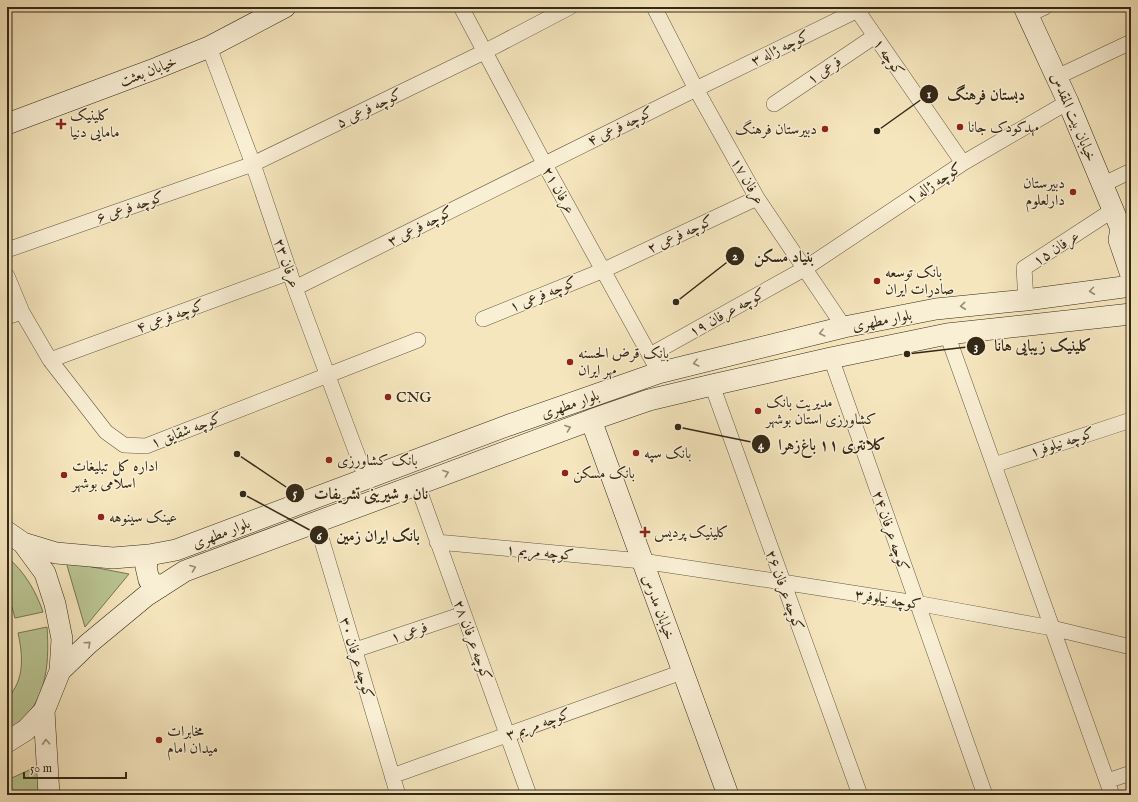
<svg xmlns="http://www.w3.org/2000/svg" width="1138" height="802" font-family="'IM FELL English',Amiri,serif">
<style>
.green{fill:#bac693;stroke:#767755}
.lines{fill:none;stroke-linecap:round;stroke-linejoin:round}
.street-casing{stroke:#645841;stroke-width:16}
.secondary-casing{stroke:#332817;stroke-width:22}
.street{stroke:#f9efd5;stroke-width:15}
.secondary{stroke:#f9efd5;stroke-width:21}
.oneway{stroke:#968c76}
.poi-dot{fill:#8f2418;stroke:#f9efd5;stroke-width:1.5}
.labels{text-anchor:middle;stroke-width:3;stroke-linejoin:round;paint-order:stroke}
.street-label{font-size:15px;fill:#332817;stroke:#f9efd5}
.poi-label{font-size:15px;fill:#332817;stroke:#f9efd5;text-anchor:start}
.leader{fill:none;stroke:#332817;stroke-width:1.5}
.callout-dot{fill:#332817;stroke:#f9efd5;stroke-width:1.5}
.mark-label{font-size:12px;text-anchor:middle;font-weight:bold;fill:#fff}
.callout-label{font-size:16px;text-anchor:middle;font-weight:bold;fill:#332817;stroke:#f9efd5;stroke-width:3;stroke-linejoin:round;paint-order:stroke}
</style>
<rect width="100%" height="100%" fill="#f6e6be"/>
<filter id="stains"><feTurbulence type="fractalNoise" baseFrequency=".005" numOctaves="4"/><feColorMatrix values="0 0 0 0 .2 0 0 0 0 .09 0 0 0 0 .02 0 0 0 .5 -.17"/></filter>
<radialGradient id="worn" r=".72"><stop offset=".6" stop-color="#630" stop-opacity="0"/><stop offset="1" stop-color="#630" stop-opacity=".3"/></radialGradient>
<path class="green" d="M7,557C24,571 36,591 43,612L15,618L12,607L7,597Z
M66,562L129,574L85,627Z
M47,627C50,666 46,710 7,730V698C25,681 23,655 18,633Z
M40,765L41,795H7V779L14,777Z"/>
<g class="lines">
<g class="street-casing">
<path id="street" d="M461,7L544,163L654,363
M654,7L696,89L757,198L844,327
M857,10L963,163
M1028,15L1045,7
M209,47L253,164L295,288L366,478
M1057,77L1131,42
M774,104L875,36
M1102,185L1131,171
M7,250L253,164L484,52L570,7
M7,276L22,312L50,360L106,432L124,445L146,446L418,340
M295,288L696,89L864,7
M1026,300L1024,268L1113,210
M7,317L22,312
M483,319L604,270L757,198
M947,334L1112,795
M650,355L804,269L963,163L1068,102
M831,358L985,795
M50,360L290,272
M712,385L860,795
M994,465L1131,420
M417,484L529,795
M316,521L398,795
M437,542L642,561L782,582L916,603L1052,628L1131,647
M355,650L463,614
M392,776L682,672
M1107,781L1131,773"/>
</g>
<g class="secondary-casing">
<path id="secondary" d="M1024,7L1068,102L1121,229L1130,236L1131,239
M7,124L157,68L209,47L285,7
M1121,229L1119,240L1131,275
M591,420L728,795
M7,532L23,543L45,573L55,604L62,639L60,671L44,711L26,730L7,742
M23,543L56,553L113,558L149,555L176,550L509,425L658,373L844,327L936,309L1026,300L1131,286
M149,555L146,567L149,580L160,587
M60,671L88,644L146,596L185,571L591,420L649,400L712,385L831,358L947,334L1131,314
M44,711L49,795"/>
</g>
<use href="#street" class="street"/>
<use href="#secondary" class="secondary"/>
</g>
<defs><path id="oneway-chevron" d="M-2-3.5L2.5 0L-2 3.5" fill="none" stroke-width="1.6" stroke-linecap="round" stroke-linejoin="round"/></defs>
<g class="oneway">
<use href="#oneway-chevron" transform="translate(1092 291) rotate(173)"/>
<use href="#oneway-chevron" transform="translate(963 306) rotate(174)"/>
<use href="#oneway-chevron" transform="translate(822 333) rotate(166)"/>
<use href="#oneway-chevron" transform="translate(696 363) rotate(166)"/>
<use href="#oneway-chevron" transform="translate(568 428) rotate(-20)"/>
<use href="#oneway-chevron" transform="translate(446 473) rotate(-20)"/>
<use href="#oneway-chevron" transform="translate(193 568) rotate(-21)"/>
<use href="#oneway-chevron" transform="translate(88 644) rotate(-42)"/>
<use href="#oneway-chevron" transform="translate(46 742) rotate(-93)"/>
</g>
<g class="poi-dot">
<path d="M59 118h4v4h4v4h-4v4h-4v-4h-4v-4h4z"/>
<circle cx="960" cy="127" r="4"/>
<circle cx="825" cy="129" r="4"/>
<circle cx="1073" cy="192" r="4"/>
<circle cx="877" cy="281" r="4"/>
<circle cx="570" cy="362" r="4"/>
<circle cx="388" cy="397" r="4"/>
<circle cx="758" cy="411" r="4"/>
<circle cx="636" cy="453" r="4"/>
<circle cx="329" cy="460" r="4"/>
<circle cx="565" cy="473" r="4"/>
<circle cx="64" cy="475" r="4"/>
<circle cx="101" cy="517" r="4"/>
<path d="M643 526h4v4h4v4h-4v4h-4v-4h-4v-4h4z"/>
<circle cx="159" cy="740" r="4"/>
</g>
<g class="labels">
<g class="street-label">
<text transform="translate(780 48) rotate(-26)" y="5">کوچه ژاله ۳</text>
<text transform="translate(889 57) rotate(55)" y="5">کوچه ۱</text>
<text transform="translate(824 70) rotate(-34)" y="5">فرعی ۱</text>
<text transform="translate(148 71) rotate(-21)" y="5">خیابان بعثت</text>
<text transform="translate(369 108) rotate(-26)" y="5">کوچه فرعی ۵</text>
<text transform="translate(1074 117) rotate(67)" y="5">خیابان بیت المقدس</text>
<text transform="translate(620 126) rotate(-26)" y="5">کوچه فرعی ۴</text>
<text transform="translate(748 181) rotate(60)" y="5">عرفان ۱۷</text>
<text transform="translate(934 183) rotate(-33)" y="5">کوچه ژاله ۱</text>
<text transform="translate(559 190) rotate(61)" y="5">عرفان ۲۱</text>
<text transform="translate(130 207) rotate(-19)" y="5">کوچه فرعی ۶</text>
<text transform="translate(420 226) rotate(-27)" y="5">کوچه فرعی ۳</text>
<text transform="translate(680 234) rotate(-25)" y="5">کوچه فرعی ۲</text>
<text transform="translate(1056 248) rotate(-33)" y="5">عرفان ۱۵</text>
<text transform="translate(287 263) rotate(71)" y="5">عرفان ۲۳</text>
<text transform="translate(543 294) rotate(-22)" y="5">کوچه فرعی ۱</text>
<text transform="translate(727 312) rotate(-29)" y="5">کوچه عرفان ۱۹</text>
<text transform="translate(170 316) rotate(-20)" y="5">کوچه فرعی ۴</text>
<text transform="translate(882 320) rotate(-11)" y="5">بلوار مطهری</text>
<text transform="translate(570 404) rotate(-19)" y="5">بلوار مطهری</text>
<text transform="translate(186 430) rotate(-21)" y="5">کوچه شقایق ۱</text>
<text transform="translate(1062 442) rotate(-18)" y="5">کوچه نیلوفر۱</text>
<text transform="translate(891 531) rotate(71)" y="5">کوچه عرفان ۲۴</text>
<text transform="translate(221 533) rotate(-21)" y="5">بلوار مطهری</text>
<text transform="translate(540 552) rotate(5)" y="5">کوچه مریم ۱</text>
<text transform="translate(785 590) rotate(70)" y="5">کوچه عرفان ۲۶</text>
<text transform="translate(888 599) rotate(9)" y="5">کوچه نیلوفر۳</text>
<text transform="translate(659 607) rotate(70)" y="5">خیابان مدرس</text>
<text transform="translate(409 632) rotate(-18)" y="5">فرعی ۱</text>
<text transform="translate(473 640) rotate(70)" y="5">کوچه عرفان ۲۸</text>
<text transform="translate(357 658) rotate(73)" y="5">کوچه عرفان ۳۰</text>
<text transform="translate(538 724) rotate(-20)" y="5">کوچه مریم ۳</text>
</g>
<g class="poi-label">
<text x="70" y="120">کلینیک<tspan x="70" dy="17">مامایی دنیا</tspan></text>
<text x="968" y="132">مهدکودک جانا</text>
<text x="817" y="134" text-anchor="end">دبیرستان فرهنگ</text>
<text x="1065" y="188" text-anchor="end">دبیرستان<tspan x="1065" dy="17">دارلعلوم</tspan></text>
<text x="885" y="277">بانک توسعه<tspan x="885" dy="17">صادرات ایران</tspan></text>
<text x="578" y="358">بانک قرض الحسنه<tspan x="578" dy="17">مهر ایران</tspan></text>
<text x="396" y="402">CNG</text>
<text x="766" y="407">مدیریت بانک<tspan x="766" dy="17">کشاورزی استان بوشهر</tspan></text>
<text x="644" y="458">بانک سپه</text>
<text x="337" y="465">بانک کشاورزی</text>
<text x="72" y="471">اداره کل تبلیغات<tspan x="72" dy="17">اسلامی بوشهر</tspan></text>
<text x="573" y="478">بانک مسکن</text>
<text x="109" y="522">عینک سینوهه</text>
<text x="654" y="537">کلینیک پردیس</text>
<text x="167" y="736">مخابرات<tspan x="167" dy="17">میدان امام</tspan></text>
</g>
</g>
<path class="leader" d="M877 131L929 94M676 302L735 256M907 354L976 346M678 427L761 444M237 454L295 493M243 494L319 535"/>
<g class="callout-dot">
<circle cx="877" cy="131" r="4"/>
<circle cx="676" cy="302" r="4"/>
<circle cx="907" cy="354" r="4"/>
<circle cx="678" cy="427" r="4"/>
<circle cx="237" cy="454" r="4"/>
<circle cx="243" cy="494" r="4"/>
<circle cx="929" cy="94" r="10"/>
<circle cx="735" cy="256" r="10"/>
<circle cx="976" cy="346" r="10"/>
<circle cx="761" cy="444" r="10"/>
<circle cx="295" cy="493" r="10"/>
<circle cx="319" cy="535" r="10"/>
</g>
<g class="mark-label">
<text x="929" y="98">1</text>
<text x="735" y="260">2</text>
<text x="976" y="350">3</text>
<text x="761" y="449">4</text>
<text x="295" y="497">5</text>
<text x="319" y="540">6</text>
</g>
<g class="callout-label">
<text x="986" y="100">دبستان فرهنگ</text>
<text x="784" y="262">بنیاد مسکن</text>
<text x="1043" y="351">کلینیک زیبایی هانا</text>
<text x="832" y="450">کلانتری ۱۱ باغ‌زهرا</text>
<text x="371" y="499">نان و شیرینی تشریفات</text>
<text x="378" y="541">بانک ایران زمین</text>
</g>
<rect width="1138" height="802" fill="none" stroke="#f6e6be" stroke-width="24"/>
<rect x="8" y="8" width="1122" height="786" fill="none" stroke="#332817" stroke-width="2"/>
<rect x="12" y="12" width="1114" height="778" fill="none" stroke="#332817"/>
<path d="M24 772v6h102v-6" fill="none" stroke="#332817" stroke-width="2"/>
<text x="30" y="772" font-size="12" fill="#332817" stroke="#f9efd5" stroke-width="3" paint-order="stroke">50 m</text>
<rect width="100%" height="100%" filter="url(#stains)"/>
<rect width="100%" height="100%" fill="url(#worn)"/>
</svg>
